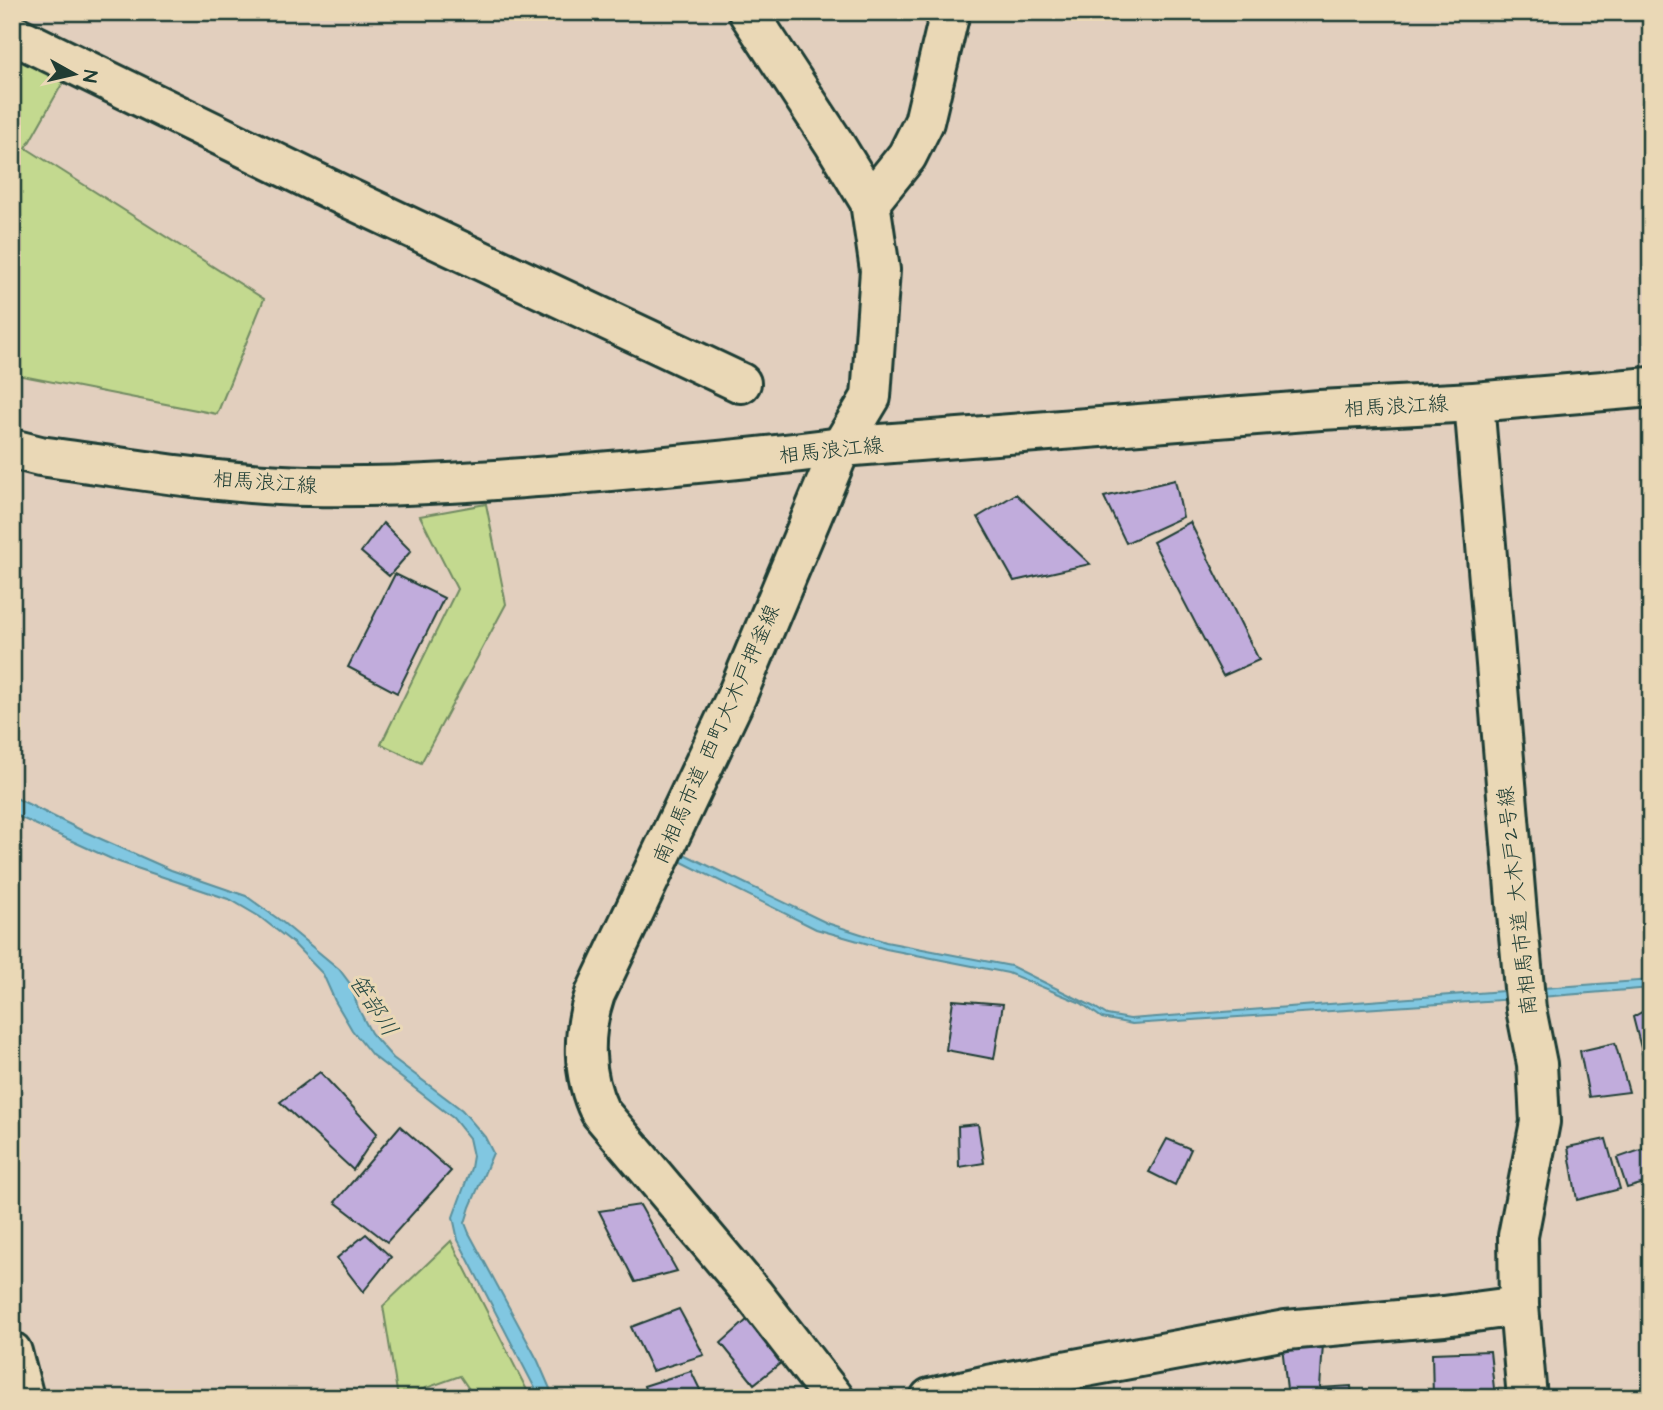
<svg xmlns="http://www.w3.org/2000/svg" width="1663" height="1410" font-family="'Architects Daughter','Klee One',sans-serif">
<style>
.green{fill:#c3d98f;stroke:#718b62;stroke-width:2}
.water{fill:#81c7e1;stroke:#5a909c;stroke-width:2}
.building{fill:#c1acdc;stroke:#1f3d34;stroke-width:2}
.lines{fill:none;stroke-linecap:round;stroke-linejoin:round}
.minor-casing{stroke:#1f3d34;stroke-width:44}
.primary-casing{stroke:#1f3d34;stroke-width:44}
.minor{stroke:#ead8b6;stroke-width:38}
.primary{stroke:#ead8b6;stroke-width:38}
.labels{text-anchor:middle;stroke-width:6;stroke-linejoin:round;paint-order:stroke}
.street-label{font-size:21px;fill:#1f3d34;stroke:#ead8b6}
.water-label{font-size:23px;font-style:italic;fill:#294b45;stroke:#ead8b6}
</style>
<rect width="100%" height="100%" fill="#e2cfbe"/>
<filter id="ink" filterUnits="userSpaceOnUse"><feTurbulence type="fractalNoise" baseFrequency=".0143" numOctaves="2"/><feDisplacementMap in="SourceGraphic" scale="14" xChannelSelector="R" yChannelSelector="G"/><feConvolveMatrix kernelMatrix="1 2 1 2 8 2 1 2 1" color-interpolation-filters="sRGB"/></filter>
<g filter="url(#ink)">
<path class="green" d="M12,53L66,77L26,148L264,299L217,414L12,374Z
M486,504L506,604L421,763L381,744L457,589L420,516Z
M451,1241L531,1398H475L460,1376L398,1398L383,1306Z"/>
<path class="water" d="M12,796L83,831L171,870L246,896L281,921L339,969L351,985L358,1008L371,1033L393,1058L462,1110L485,1137L493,1153L470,1207L465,1223L469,1233L538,1361L554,1398H540L458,1240L453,1217L471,1168L473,1156L469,1138L453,1118L372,1055L352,1030L335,1001L323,974L293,943L260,917L231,900L116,861L17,816L12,813Z
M682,853L827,923L886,942L1011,966L1094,1007L1107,1015L1130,1019L1651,980V988L1516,999L1132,1024L1102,1018L1081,1003L1008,973L886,949L816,929L678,860Z"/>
<path class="building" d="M1175,480L1183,517L1126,543L1104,497Z
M1016,494L1090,564L1014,581L978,517Z
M1190,522L1259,660L1223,676L1153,542Z
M383,523L411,551L389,576L361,552Z
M395,574L444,598L397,693L348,667Z
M953,1000L1003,1004L994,1059L946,1050Z
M1651,1007V1087L1633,1017Z
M1615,1043L1629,1092L1589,1097L1580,1051Z
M320,1072L377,1133L353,1170L280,1102Z
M978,1124L984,1163L959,1167L958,1126Z
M400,1126L451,1171L387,1242L335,1202Z
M1167,1139L1191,1149L1175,1185L1149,1172Z
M1606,1139L1620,1189L1577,1200L1568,1147Z
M1649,1147L1651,1181L1627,1188L1617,1158Z
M640,1205L677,1271L635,1282L599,1211Z
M366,1234L391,1257L363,1292L337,1258Z
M679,1309L704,1355L652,1371L631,1327Z
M748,1319L782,1362L754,1384L721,1343Z
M1323,1344L1320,1388L1351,1386L1352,1398H1288L1282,1346Z
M1490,1351L1495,1398H1433L1432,1353Z
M691,1371L704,1398H648L644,1386Z"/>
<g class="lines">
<g class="minor-casing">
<path id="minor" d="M748,12L834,143L870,202
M12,34L344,196L741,383
M1474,402L1517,914L1526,1009L1537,1064L1540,1122L1518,1236L1519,1306L1527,1398
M834,1398L754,1295L600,1112C582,1075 582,1033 595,994L737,695L841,447L871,397L880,270L870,202L907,156L924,122L950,12
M930,1398L988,1385L1286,1330L1444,1316L1519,1306"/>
</g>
<g class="primary-casing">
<path id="primary" d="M12,449L40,456C129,468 218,484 308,486C405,488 502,480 599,472C680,465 760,458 841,447L1320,410L1474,402L1651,387
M12,1352L24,1398"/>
</g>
<use href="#minor" class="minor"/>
<use href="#primary" class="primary"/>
</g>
</g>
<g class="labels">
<g class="street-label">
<text transform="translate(1396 406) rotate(-3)" y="7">相馬浪江線</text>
<text transform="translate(831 450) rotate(-6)" y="7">相馬浪江線</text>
<text transform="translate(265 482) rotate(4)" y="7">相馬浪江線</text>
<text transform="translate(716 734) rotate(-66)" y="7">南相馬市道 西町大木戸押釜線</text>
<text transform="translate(1517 901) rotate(-96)" y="7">南相馬市道 大木戸2号線</text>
</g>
<g class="water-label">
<text transform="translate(374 1005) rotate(57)" y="8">笹部川</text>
</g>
</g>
<rect width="1663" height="1410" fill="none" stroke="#ead8b6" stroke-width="42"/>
<rect x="21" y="21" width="1621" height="1368" fill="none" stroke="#1f3d34" stroke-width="2.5" filter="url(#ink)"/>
<g transform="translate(74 74) rotate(98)" stroke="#ead8b6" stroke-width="5" paint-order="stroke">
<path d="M0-5L12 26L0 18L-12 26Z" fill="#1f3d34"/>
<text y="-10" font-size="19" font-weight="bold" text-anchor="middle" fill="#1f3d34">N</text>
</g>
</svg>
